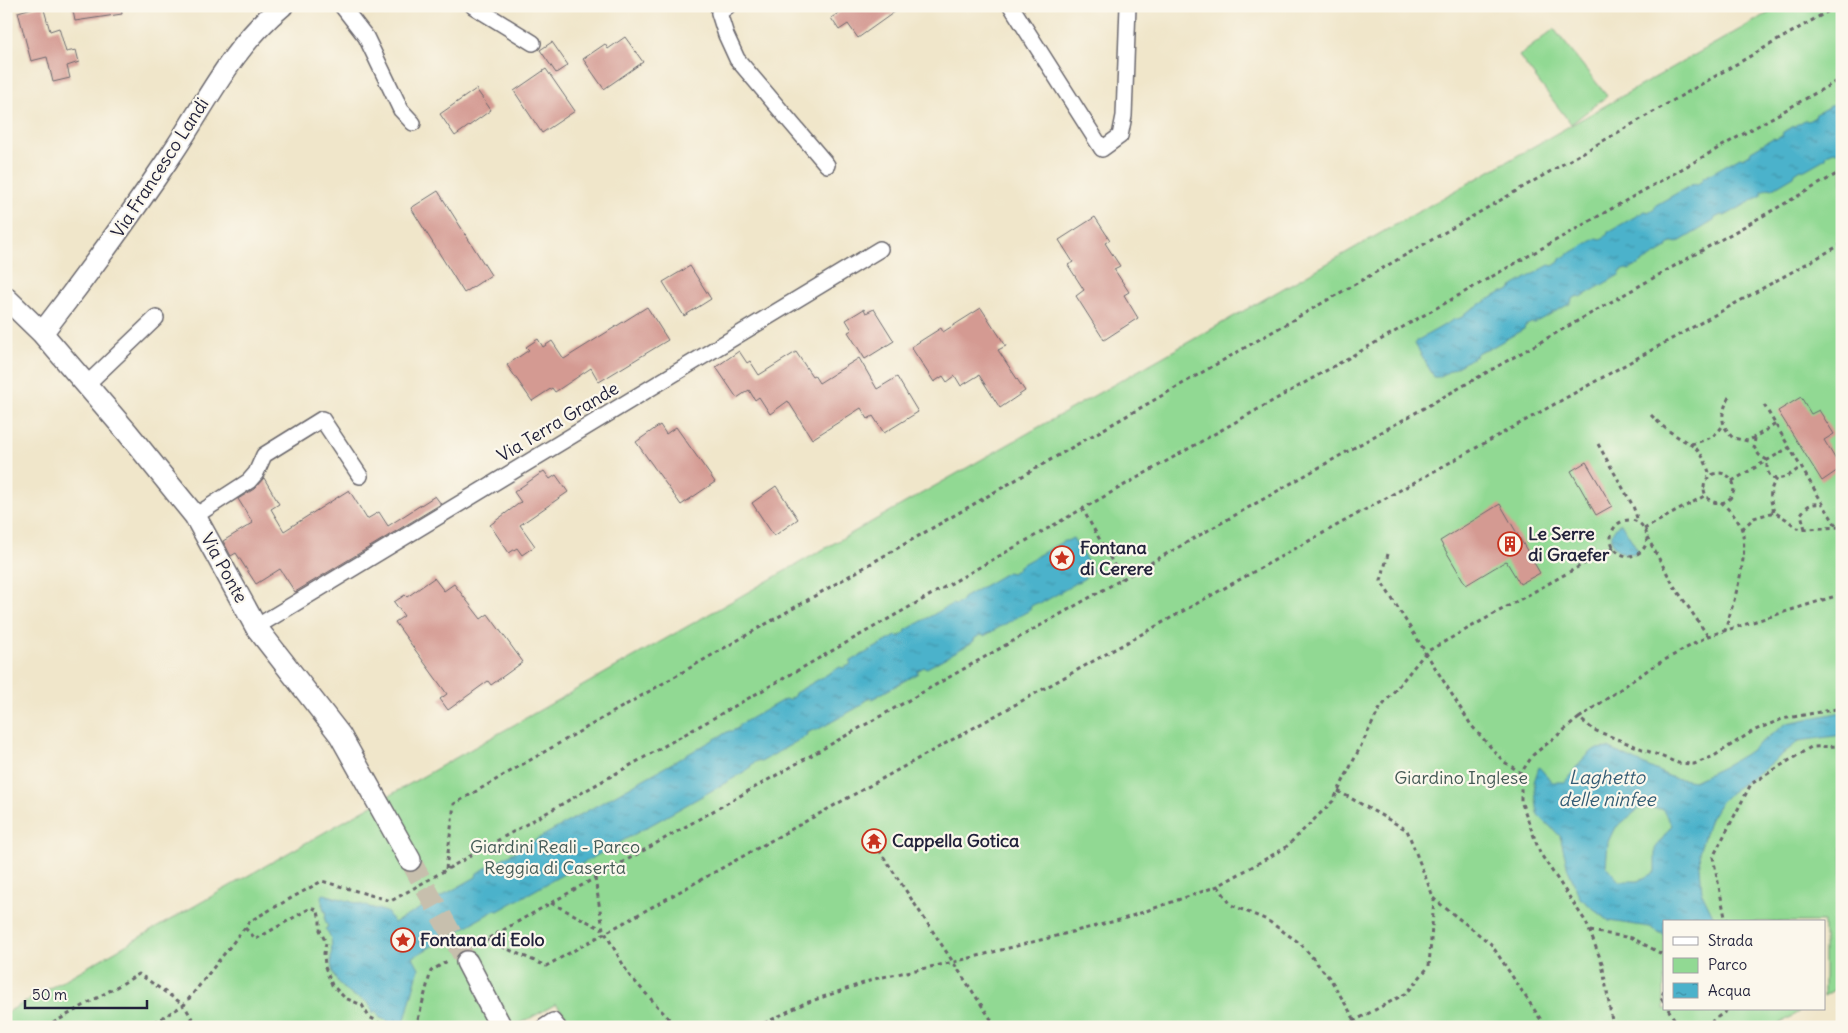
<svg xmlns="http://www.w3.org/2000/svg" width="1848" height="1033" font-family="Delius,sans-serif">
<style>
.green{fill:#91d993;stroke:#5a7e67}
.water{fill:url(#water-ripples);stroke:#376a83;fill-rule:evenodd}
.building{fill:#d49a92}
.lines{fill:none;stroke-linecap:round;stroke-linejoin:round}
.secondary-tunnel{stroke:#c7bfad;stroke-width:21;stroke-dasharray:21 11;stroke-linecap:butt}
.street-casing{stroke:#6a676d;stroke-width:18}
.secondary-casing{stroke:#6a676d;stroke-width:24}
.path{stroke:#6a676d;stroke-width:3;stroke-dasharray:4 4;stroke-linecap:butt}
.street{stroke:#fff;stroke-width:15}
.secondary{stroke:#fff;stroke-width:21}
.labels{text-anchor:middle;stroke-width:4.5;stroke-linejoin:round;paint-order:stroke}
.street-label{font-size:18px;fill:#22223b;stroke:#fbf7ec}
.poi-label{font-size:18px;font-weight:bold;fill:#22223b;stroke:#fbf7ec;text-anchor:start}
.park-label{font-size:18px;fill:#435955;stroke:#fbf7ec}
.water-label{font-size:19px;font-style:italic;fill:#335c75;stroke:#fbf7ec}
</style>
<defs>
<pattern id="water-ripples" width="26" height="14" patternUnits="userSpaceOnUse" patternTransform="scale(1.25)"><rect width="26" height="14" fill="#4cb2cb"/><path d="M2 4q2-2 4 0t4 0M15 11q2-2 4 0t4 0" fill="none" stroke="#3f90a6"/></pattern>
</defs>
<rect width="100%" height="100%" fill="#fbf7ec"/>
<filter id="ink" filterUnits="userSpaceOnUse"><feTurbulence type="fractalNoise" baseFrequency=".02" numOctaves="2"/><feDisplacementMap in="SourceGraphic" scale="10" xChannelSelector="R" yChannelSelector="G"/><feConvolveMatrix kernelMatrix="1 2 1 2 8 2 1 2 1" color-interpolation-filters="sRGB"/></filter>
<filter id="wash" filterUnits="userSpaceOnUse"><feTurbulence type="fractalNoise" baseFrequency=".0096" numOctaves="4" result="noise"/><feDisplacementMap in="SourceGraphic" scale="20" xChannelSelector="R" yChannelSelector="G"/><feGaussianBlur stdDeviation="1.12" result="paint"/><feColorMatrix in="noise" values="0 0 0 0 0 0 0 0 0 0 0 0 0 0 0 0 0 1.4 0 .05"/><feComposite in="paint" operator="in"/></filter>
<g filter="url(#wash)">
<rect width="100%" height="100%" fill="#f0e6ca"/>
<path class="green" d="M1781,6H1842V985L1824,996V922H1664V1009H1803L1775,1027H575L556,1004L514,1027H6V1013Z
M1554,29L1607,96L1571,124L1519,56Z"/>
<path class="water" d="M1837,102H1842V149L1837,152L1834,151L1827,154L1826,158L1805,170L1801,169L1795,173L1794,176L1772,189L1769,188L1762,191V195L1725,216L1721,215L1715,218L1714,221L1677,243L1674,242L1668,245L1667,248L1629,270L1626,269L1620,272L1619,275L1581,297L1578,296L1572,299L1571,303L1534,323H1531L1525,326L1524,329L1487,350H1483L1477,353L1476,356L1439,377H1434L1415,344L1418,340L1455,319H1458L1464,316L1465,313L1502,292H1506L1512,289L1513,286L1549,265L1553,266L1559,262L1560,259L1597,238L1601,239L1607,235L1608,232L1645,211L1648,212L1655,208L1656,205L1693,184L1696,185L1702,181L1703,178L1740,157L1743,158L1750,154L1751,151L1773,138L1776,139L1782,136L1783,132L1805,120L1808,121L1815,117L1816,114Z
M1621,523L1639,552C1614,560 1602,535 1621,523Z
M1073,538L1093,571L1086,575L1085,578L1040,604L1037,603L1031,606L1030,610L984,636L981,635L975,638L973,642L927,668L924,667L917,671L918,673L872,699L869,698L863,702L862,705L817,730H813L807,733L806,736L761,762L757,761L751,765L750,768L734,778L498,911L495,910L413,957L419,968L403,1027H391L387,1023L389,1021L380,1018L376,1011L373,1013C370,1001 363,1000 354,996C346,992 339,985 335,977C325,958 339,942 325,929L328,927L325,920L326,911H324L321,896L324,894L387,912L394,923L476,877L477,873L729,731H732L738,728L739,725L785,699L788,700L794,696L795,693L840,667L843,668L850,665L851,661L896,636L899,637L905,633L906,630L952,604L956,605L962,601L963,598L1008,572L1012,573L1018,569L1019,566L1064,541H1067Z
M1842,712V735L1799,741L1763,770L1731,792L1719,804L1710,819L1699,852L1702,893L1716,922H1664V935L1650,927L1609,921L1580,898L1568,869L1560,836L1538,815L1534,782L1539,767L1552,782H1565L1582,760L1595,749L1608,748L1673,778L1694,781L1723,767L1745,754L1787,723ZM1640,808L1662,809L1672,825L1655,849V872L1638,881H1619L1606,866L1608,842L1614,829Z"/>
<g id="blocks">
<path class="building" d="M39,6H43L50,31L59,28L66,52L76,50L79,62L67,66L70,78L53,82L47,57L31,61L18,12Z
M72,6H121L122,14L75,21Z
M849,6H903L858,38L848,24L839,30L831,18Z
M625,37L643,62L604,89L583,59L605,44L608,49Z
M552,42L568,65L556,73L540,50Z
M546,69L575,111L542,133L514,91Z
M476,89L491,110L455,136L440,114Z
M438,191L491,275L464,293L411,208Z
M1095,217L1110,240L1105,243L1120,266L1114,269L1129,292L1124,295L1138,318L1104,340L1076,296L1084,290L1068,265L1073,262L1059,240Z
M690,266L711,299L684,316L663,282Z
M647,307L668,340L599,382L591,368L555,392L552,388L532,401L507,365L529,350L526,347L538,339L543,347L552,341L564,359Z
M981,308L1006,346L998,350L1025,391L1000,408L979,375L961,386L955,376L947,382L943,376L934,382L911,347L941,328L943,332Z
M864,309L866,313L874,309L894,341L865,359L848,332L852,330L846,320Z
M739,351L747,363L750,361L759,375L796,352L812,376L814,375L819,383L859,358L877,389L897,377L918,412L884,433L873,416L868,419L861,408L812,439L788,401L770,414L759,397L755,400L749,390L737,398L716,367Z
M1801,397L1811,414L1819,410L1834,434L1824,440L1841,468L1822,481L1778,411Z
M660,425L666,434L676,427L715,482L681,505L636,442Z
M1586,462L1612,506L1596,515L1571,471Z
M544,471L550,479L556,475L568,492L520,525L535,546L522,555L517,548L509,553L490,525L521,502L514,492Z
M264,478L279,504L271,509L284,531L349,490L367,519L379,512L388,526L435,496L441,504L295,592L280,569L256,584L236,553L231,556L223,541L253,523L238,499L254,489Z
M776,486L798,519L774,536L752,503Z
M1500,504L1540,573L1520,584L1506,561L1466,585L1440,541Z
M434,578L444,591L454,584L481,619L488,614L523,662L491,685L488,681L448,710L440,699L447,694L395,622L404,616L394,602L405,595L407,597Z"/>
</g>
</g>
<g filter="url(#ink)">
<use href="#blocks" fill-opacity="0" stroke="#6a676d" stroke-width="1"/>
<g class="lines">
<path class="secondary-tunnel" d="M410,860L467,962"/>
<g class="street-casing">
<path id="street" d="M342,6L366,37L401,110L413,123
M473,6L533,43
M728,6L719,13L726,35L737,59L827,165
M1011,6L1102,149L1120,136L1124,116L1128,6
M86,385L156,318
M195,516L249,481L256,473L264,455L322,419L360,476
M256,627L880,249
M544,1027L553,1021L558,1027"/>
</g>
<g class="secondary-casing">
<path id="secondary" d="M6,298L42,333L127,432L195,516L256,627L340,735L410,860
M42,333C87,275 130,216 171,155C207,102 232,47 282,6
M467,962L501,1027"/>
</g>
<path class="path" d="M1729,397C1721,414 1719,423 1733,438L1748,441L1776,424
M1764,405L1835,524L1842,527
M1651,415C1657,421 1663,427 1669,431C1693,448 1701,444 1710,476
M1755,438L1754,447L1759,455L1767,460V470L1771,478C1783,481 1792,473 1801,467
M1598,444L1633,506L1638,521
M1691,444C1705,440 1715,438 1723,425
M1704 488a15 15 0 1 1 30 0a15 15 0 1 1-30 0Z
M1732,481L1790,447
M1721,502C1729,510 1739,519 1742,530C1749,560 1733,602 1725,631
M1082,508L1122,579
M1774,512C1770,499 1768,490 1777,479
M1611 538a18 18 0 1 1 36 0a18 18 0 1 1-36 0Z
M1644,529L1706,495
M1742,529L1754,518L1774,512L1786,519L1797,528L1805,529L1841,527
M1805,529L1801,514C1808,504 1812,503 1823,504
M1647,537L1674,586L1708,636
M1388,554L1381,581L1471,725L1503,761L1521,773
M1579,718L1652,667L1708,636L1842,594
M1338,791L1407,830L1434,899L1491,944L1543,1023L1551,1027
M879,850L996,1027
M446,869L454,804L1837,6
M595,878L603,929L629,975L670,1020L682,1027
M1218,886L1231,905L1267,920L1301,944L1331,980L1359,1027
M551,903L602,929
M1729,922L1725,917L1713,857L1751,784L1811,747L1842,746
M245,928L256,939L307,910L313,908L318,911L320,921V930L326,943L324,953L325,967L332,985L345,998L362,1005L369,1017L377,1021L382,1027
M1590,931L1632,938L1664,955
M487,940L546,966L1842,244
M475,946L1842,171
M1664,991L1661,998L1664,1003
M1668,1009L1678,1025L1684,1027
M46,1027L139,974L184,1005L146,1027
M197,1027L184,1005L250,921L322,881L391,901L1842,78
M416,1027L431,971L449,960
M757,1027L803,1004L878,978L954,962L1123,919L1218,886L1285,848L1333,801L1379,710L1426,652L1614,547
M1347,1027L1354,1021L1407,993L1429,966L1434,900
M1613,1027L1602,963L1586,922L1540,853L1521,801V773L1533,755L1579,718L1594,730L1678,763L1694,764L1714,756L1753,731L1782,719L1842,708
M1704,1027L1729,1009"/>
<use href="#street" class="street"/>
<use href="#secondary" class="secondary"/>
</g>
</g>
<defs>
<g id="building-ring" transform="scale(1.25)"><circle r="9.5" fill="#fbf7ec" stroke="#c8321e" stroke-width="1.5"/><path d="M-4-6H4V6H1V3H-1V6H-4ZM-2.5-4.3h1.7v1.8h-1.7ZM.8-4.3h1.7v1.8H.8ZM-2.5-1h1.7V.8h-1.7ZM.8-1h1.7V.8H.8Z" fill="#c8321e"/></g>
<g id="sight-ring" transform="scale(1.25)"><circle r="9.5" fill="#fbf7ec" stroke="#c8321e" stroke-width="1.5"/><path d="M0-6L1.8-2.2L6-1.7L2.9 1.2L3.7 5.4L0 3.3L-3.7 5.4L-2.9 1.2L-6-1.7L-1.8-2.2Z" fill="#c8321e"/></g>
<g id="temple-ring" transform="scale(1.25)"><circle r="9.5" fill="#fbf7ec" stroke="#c8321e" stroke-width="1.5"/><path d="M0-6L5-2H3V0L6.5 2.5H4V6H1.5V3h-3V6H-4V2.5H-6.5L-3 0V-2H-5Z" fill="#c8321e"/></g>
</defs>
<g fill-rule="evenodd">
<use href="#building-ring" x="1510" y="544"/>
<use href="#sight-ring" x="1062" y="558"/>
<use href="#temple-ring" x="874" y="841"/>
<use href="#sight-ring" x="403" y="940"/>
</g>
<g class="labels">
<g class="street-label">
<text transform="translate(160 168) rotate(-57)" y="6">Via Francesco Landi</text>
<text transform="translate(558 422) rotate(-31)" y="6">Via Terra Grande</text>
<text transform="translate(224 568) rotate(61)" y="6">Via Ponte</text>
</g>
<g class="poi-label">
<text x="1528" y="540">Le Serre<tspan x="1528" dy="21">di Graefer</tspan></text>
<text x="1080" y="554">Fontana<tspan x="1080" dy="21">di Cerere</tspan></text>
<text x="892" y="847">Cappella Gotica</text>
<text x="420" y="946">Fontana di Eolo</text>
</g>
<g class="park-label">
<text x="1461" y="784">Giardino Inglese</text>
<text x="555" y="853">Giardini Reali - Parco<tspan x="555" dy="21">Reggia di Caserta</tspan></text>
</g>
<g class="water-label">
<text x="1607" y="784">Laghetto<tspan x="1607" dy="22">delle ninfee</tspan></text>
</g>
</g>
<rect width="1848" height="1033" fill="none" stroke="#fbf7ec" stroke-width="25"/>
<rect x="1663" y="920" width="162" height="90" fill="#fbf7ec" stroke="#a4a2a5"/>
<rect x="1673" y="937" width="25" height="8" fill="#ffffff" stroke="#a4a2a5"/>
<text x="1708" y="946" font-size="15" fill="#22223b">Strada</text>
<rect x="1673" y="958" width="25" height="15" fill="#91d993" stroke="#a4a2a5"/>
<text x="1708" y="970" font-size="15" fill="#22223b">Parco</text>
<rect x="1673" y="983" width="25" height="15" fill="url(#water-ripples)" stroke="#a4a2a5"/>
<text x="1708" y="996" font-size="15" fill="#22223b">Acqua</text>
<path d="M25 1000v8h122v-8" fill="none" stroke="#22223b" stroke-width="2.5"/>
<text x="32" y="1000" font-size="15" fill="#22223b" stroke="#fbf7ec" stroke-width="4" paint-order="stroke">50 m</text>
</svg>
